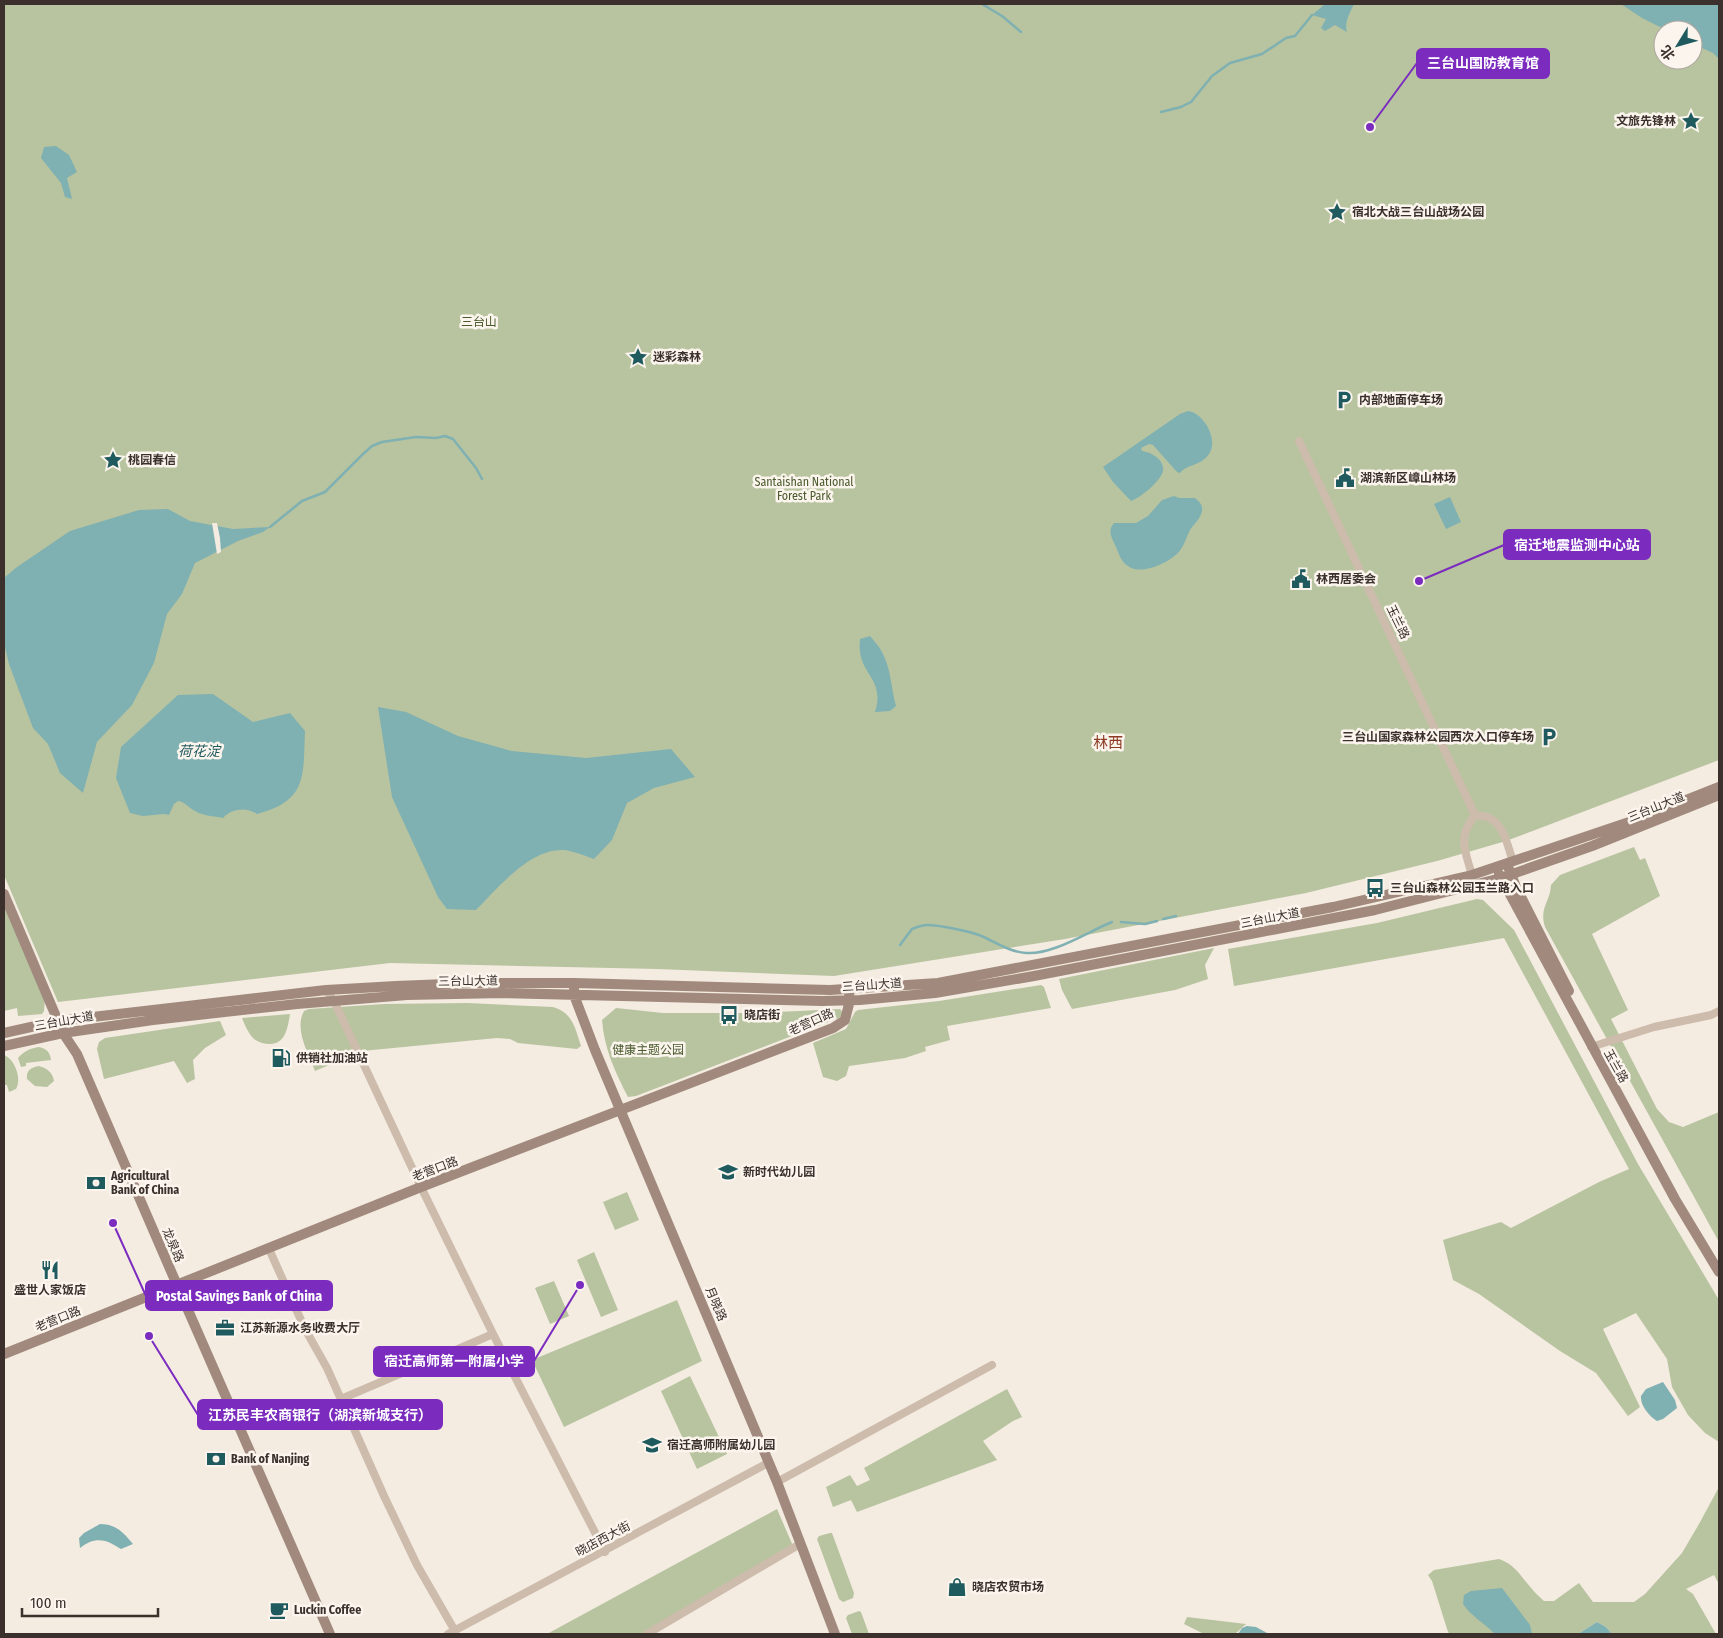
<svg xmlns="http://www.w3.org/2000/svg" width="1723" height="1638" font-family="'Fira Sans Condensed','Noto Sans SC',sans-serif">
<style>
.green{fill:#b8c4a0;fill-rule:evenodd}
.water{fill:#7fb0b2}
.pier{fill:#f4ebe1}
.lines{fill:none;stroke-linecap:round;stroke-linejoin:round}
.stream{stroke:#7fb0b2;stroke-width:2.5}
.street{stroke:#cdbbac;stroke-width:8}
.secondary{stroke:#a18a7d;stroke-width:10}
.labels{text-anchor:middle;stroke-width:5;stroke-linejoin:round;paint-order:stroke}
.poi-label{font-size:12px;font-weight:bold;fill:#3b302b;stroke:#fbf5ee;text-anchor:start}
.park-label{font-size:12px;fill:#4a5a2e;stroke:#fbf5ee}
.street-label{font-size:12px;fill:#3b302b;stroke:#fbf5ee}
.water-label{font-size:14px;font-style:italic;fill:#1f5a5e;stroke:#fbf5ee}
.quarter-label{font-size:15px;fill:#8c3b22;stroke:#fbf5ee}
.leader{fill:none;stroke:#7b2cbf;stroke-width:2}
.callout-dot{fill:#7b2cbf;stroke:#fbf5ee;stroke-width:2}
.callout{fill:#7b2cbf;stroke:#7b2cbf;stroke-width:2}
.callout-label{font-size:14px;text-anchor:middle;font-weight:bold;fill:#fff}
</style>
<rect width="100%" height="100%" fill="#f4ebe1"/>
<path class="green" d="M4,4H1719V760L1506,841L1437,861L1306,893L1065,939L834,976L657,969L390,963L58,1002L4,875ZM1663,30H1693V60H1663Z
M1634,847L1640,860L1645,858L1660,896L1592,934L1628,1010L1611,1019L1657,1109L1669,1122L1683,1127L1719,1112V1242L1545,927C1539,907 1550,903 1551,885L1560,875Z
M1477,899L1483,900L1514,930L1638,1164L1719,1300V1442L1705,1433L1688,1415L1672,1387L1667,1359L1636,1313L1603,1329L1640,1407L1628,1416L1596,1373L1560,1351L1479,1294L1453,1280L1443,1240L1501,1222L1511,1228L1599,1182L1629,1169L1504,938L1234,986L1228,949L1377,923Z
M4,902L45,998L44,1011L42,1014L18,1016L17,1008L4,1011Z
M1214,948L1205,965L1208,979L1175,990L1072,1009L1062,990L1059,979Z
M1041,985L1044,987L1051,1008L947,1026L950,1040L925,1047L926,1051L905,1058L849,1066L846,1076L837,1081L823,1077L813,1043L846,1029L855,1012L858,1010L939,1001Z
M468,1003L553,1007C573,1013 575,1028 581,1046L577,1049L518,1043L510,1039L497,1038L362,1051L315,1071C308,1053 294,1029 304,1011L309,1009L384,1004Z
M616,1008L663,1013H756L840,1009L843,1013L841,1017L636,1096L628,1097C615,1072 604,1048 602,1020Z
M290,1014C288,1026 286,1044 270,1044C264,1044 258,1042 254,1039C248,1033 245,1025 242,1018Z
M220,1021L226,1035L205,1048L193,1060L195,1079L187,1083L174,1061L104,1079L97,1049L99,1042L105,1038Z
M39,1047C47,1049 50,1052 51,1060L26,1063V1066L21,1067L18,1058C24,1051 31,1048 39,1047Z
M4,1055C15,1059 22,1079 16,1089L9,1092L7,1085H4Z
M39,1066C47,1068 53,1073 54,1081L47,1087L35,1086L27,1079C26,1071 31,1067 39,1066Z
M627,1192L639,1220L615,1230L603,1202Z
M594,1252L618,1310L601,1317L577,1260Z
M554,1281L569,1316L550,1324L535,1288Z
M677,1300L702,1361L564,1427L532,1360Z
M690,1376L727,1454L697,1469L661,1391Z
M1007,1389L1022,1417L1013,1421L983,1441L997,1460L857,1512L851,1500L833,1507L826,1487L850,1475L857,1486L870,1480L864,1468Z
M1719,1487V1584L1714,1575L1686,1589L1693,1594L1716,1634H1612L1606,1627L1597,1622L1578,1634H1450L1448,1632L1432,1581L1428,1575L1434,1570L1499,1559C1516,1565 1521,1577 1532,1589C1536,1594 1540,1597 1544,1601H1554L1579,1583L1593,1602H1634L1645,1594L1682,1553L1699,1524Z
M777,1509L793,1546L641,1634H547Z
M830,1533H832L854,1593L853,1598L843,1602L839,1599L817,1539L819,1536Z
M859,1611L861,1612L869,1634H852L846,1618L848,1615Z
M1187,1617L1246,1624L1235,1634H1204L1184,1624Z"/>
<path class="water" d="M1325,4H1354C1350,13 1344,22 1347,32L1335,25L1325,31L1321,28L1326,19L1312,15Z
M1621,4H1719V59L1713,53L1693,44V30H1666L1642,18Z
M56,146L69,155L77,172L67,178L72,199L65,197L61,183L41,158L44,147Z
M1188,411C1204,413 1219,440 1209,454C1201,466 1187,464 1180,473L1177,472L1153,445L1149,444L1141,448L1142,451C1151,452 1165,460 1163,471C1161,481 1140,498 1131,501L1113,482L1103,467L1180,414Z
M1174,496L1179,498H1195C1199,502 1203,504 1202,511C1201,518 1194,524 1190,530C1186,538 1184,547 1177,554C1167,563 1141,576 1128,566C1121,562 1119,554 1116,547C1112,538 1107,531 1114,523H1136L1148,516L1162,500Z
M1450,497L1461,522L1446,529L1434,504Z
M168,509L190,521L233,529L270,527L263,532L238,541L195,563L182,594L167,614L154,663L132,705L97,742L83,793L60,773L48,744L33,728L9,664L4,643V578L17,567L70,531L139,510Z
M870,636C874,641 879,646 882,652C891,668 891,688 896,706L890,711L875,712C885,681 862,675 860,651C859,647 860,643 860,639Z
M213,694L253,722L290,713L305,731C303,775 308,801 257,814C247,807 232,808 223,818C214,816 204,816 195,811C189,808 185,802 178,801L174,804L169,815L164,814L143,816L130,813L116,778L121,747L178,695Z
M378,707L406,712L458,736L512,751L586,758L671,749L695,777L654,788L627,803L612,840L594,859C585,856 574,851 564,850C530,848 498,888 476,910L447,909L438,897L392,797Z
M1663,1382L1675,1400L1677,1408L1663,1419L1657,1421C1649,1416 1640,1405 1641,1396L1646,1389Z
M100,1524C116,1524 123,1532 133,1544L121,1549C106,1539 95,1536 80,1548L79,1538L84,1533Z
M1502,1588L1530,1625L1532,1634H1495C1484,1623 1471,1616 1463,1604L1464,1595L1471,1591Z
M1597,1622L1606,1627L1612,1634H1578Z
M1247,1626L1256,1627L1269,1634H1238L1242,1628Z"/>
<path class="pier" d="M212,523H217L220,538L221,552L217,554Z"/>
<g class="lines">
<path class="stream" d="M982,4L1002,16L1021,32
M1161,112L1181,107L1191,102L1212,76L1230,63L1262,54L1286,38L1295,36L1312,15
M270,527L302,501L325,492L362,455L372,446L382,442L416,437L436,438L445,436L453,439L476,468L482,479
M1163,919L1176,916
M1121,922L1145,924L1157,921
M900,945L912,929C917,927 922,925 927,925C939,925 968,931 979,935C994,941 1009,952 1026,953C1053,955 1087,932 1112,922"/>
<path class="street" d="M1299,441L1475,815
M1472,875C1465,850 1457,838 1475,815C1479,816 1484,816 1487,817C1504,823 1508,847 1513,862
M326,990L334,1001L421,1187L493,1334L605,1552
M1591,1047L1654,1027L1711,1015L1719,1011
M269,1249L305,1329L327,1368L384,1496L417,1565L455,1631
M341,1399L493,1334
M777,1482L992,1365
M448,1634L768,1463
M647,1634L800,1544"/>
<path class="secondary" d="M1509,869L1516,887L1569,991
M1499,874L1675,1199L1719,1272
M4,894L63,1033L77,1054L177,1285L330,1634
M574,989V995L595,1050L777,1482L835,1634
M4,1033L58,1021L326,990L396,986L472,983H575L830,990L938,983L1333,907L1472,875L1641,818L1719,787
M4,1046L63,1033L153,1020L297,1004L407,995L503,993L822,1001L860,1000L935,993L1034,976L1375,910L1501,878L1592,846L1719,795
M4,1354L421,1187L833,1028L845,1020L850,1000L849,994"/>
</g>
<defs>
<g id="sight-bare" transform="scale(1.5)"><path d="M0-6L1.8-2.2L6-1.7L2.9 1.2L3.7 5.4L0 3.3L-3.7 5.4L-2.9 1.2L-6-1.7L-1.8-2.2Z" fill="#1f5a5e" stroke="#fbf5ee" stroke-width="2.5" paint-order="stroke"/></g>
<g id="parking-bare" transform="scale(1.5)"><path d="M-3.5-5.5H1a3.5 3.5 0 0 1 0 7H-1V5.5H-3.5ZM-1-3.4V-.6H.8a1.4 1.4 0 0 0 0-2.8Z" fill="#1f5a5e" stroke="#fbf5ee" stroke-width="2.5" paint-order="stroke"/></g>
<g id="civic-bare" transform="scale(1.5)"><path d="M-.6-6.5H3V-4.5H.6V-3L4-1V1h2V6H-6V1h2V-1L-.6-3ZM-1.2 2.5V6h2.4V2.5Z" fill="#1f5a5e" stroke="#fbf5ee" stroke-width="2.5" paint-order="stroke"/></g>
<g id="bus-bare" transform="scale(1.5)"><path d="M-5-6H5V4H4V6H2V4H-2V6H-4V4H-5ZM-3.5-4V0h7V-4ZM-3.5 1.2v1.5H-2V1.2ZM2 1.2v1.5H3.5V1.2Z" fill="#1f5a5e" stroke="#fbf5ee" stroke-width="2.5" paint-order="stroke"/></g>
<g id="fuel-bare" transform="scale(1.5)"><path d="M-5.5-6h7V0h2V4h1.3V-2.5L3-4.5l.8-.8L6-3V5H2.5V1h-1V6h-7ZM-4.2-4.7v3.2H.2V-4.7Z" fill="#1f5a5e" stroke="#fbf5ee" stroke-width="2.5" paint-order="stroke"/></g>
<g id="school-bare" transform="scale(1.5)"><path d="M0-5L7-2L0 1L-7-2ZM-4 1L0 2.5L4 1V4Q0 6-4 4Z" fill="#1f5a5e" stroke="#fbf5ee" stroke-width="2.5" paint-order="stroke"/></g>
<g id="bank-bare" transform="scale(1.5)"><path d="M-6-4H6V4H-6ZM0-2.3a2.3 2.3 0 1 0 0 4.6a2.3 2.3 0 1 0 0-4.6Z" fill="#1f5a5e" stroke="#fbf5ee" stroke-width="2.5" paint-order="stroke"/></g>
<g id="restaurant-bare" transform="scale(1.5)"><path d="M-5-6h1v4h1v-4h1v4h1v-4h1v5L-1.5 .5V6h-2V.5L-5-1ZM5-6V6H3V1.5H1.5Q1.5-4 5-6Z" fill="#1f5a5e" stroke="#fbf5ee" stroke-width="2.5" paint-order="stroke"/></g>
<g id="office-bare" transform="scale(1.5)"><path d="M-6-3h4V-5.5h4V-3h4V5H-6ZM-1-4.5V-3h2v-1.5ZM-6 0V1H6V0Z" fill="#1f5a5e" stroke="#fbf5ee" stroke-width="2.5" paint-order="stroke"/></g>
<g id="shop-bare" transform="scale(1.5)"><path d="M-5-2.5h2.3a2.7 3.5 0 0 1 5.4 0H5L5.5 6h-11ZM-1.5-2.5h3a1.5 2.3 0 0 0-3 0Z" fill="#1f5a5e" stroke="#fbf5ee" stroke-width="2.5" paint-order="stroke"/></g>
<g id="cafe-bare" transform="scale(1.5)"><path d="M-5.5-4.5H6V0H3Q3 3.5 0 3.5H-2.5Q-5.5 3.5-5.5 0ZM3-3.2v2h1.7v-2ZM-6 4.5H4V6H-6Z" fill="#1f5a5e" stroke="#fbf5ee" stroke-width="2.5" paint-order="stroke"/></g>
</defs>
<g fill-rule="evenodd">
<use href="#sight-bare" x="1691" y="121"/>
<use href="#sight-bare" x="1337" y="212"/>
<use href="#sight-bare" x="638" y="357"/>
<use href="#parking-bare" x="1344" y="400"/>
<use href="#sight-bare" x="113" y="460"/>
<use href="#civic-bare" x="1345" y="478"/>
<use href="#civic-bare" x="1301" y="579"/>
<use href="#parking-bare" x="1549" y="737"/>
<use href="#bus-bare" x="1375" y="888"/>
<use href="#bus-bare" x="729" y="1015"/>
<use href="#fuel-bare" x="281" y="1058"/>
<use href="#school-bare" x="728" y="1172"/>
<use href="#bank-bare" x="96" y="1183"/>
<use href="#restaurant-bare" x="50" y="1270"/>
<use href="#office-bare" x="225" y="1328"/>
<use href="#school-bare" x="652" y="1445"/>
<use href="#bank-bare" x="216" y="1459"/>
<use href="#shop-bare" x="957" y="1587"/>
<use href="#cafe-bare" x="279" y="1610"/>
</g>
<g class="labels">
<g class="poi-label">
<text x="1676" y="125" text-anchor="end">文旅先锋林</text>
<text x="1352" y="216">宿北大战三台山战场公园</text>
<text x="653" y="361">迷彩森林</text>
<text x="1359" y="404">内部地面停车场</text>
<text x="128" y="464">桃园春信</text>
<text x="1360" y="482">湖滨新区嶂山林场</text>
<text x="1316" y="583">林西居委会</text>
<text x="1534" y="741" text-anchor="end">三台山国家森林公园西次入口停车场</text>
<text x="1390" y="892">三台山森林公园玉兰路入口</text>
<text x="744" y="1019">晓店街</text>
<text x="296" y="1062">供销社加油站</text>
<text x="743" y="1176">新时代幼儿园</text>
<text x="111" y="1180">Agricultural<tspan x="111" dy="14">Bank of China</tspan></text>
<text x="50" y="1294" text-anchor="middle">盛世人家饭店</text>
<text x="240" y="1332">江苏新源水务收费大厅</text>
<text x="667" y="1449">宿迁高师附属幼儿园</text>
<text x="231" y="1463">Bank of Nanjing</text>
<text x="972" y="1591">晓店农贸市场</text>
<text x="294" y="1614">Luckin Coffee</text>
</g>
<g class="park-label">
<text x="479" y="326">三台山</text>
<text x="804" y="486">Santaishan National<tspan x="804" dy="14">Forest Park</tspan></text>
<text x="648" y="1054">健康主题公园</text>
</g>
<g class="street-label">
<text transform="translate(1398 622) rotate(64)" y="4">玉兰路</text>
<text transform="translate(1656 807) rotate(-22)" y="4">三台山大道</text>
<text transform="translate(1270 918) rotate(-11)" y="4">三台山大道</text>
<text transform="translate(468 981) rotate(-1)" y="4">三台山大道</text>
<text transform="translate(872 985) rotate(-4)" y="4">三台山大道</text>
<text transform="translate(64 1021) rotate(-10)" y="4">三台山大道</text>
<text transform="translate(811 1022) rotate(-24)" y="4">老营口路</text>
<text transform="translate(1616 1066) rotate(61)" y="4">玉兰路</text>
<text transform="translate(435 1169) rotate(-21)" y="4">老营口路</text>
<text transform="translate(173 1245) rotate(67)" y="4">龙泉路</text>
<text transform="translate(716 1304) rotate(67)" y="4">月晓路</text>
<text transform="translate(58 1319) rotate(-22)" y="4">老营口路</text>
<text transform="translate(603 1539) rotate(-28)" y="4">晓店西大街</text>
</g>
<g class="water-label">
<text x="199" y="756">荷花淀</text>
</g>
<g class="quarter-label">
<text x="1108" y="748">林西</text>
</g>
</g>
<path class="leader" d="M1370 127L1417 63M1419 581L1504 545M113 1223L146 1296M580 1285L534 1361M149 1336L198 1415"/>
<g class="callout-dot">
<circle cx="1370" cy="127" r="5"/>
<circle cx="1419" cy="581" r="5"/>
<circle cx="113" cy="1223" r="5"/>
<circle cx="580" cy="1285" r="5"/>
<circle cx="149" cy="1336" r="5"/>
</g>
<g class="callout">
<rect x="1417" y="49" width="132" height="29" rx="5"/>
<rect x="1504" y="530" width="146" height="29" rx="5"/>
<rect x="146" y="1281" width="186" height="29" rx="5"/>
<rect x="374" y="1347" width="160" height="29" rx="5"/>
<rect x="198" y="1400" width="244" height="29" rx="5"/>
</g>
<g class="callout-label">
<text x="1483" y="68">三台山国防教育馆</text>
<text x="1577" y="550">宿迁地震监测中心站</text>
<text x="239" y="1301">Postal Savings Bank of China</text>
<text x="454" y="1366">宿迁高师第一附属小学</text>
<text x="320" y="1420">江苏民丰农商银行（湖滨新城支行）</text>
</g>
<rect width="1723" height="1638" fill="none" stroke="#3b302b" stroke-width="10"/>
<g transform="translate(1678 45) rotate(233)"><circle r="24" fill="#fbf5ee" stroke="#aea6a0"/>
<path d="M0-4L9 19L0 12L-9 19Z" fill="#1f5a5e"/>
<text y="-8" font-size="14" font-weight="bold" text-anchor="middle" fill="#3b302b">北</text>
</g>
<path d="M22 1608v8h136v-8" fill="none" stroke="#3b302b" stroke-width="2.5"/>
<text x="30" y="1608" font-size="15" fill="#3b302b" stroke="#fbf5ee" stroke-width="4" paint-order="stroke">100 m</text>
</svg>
